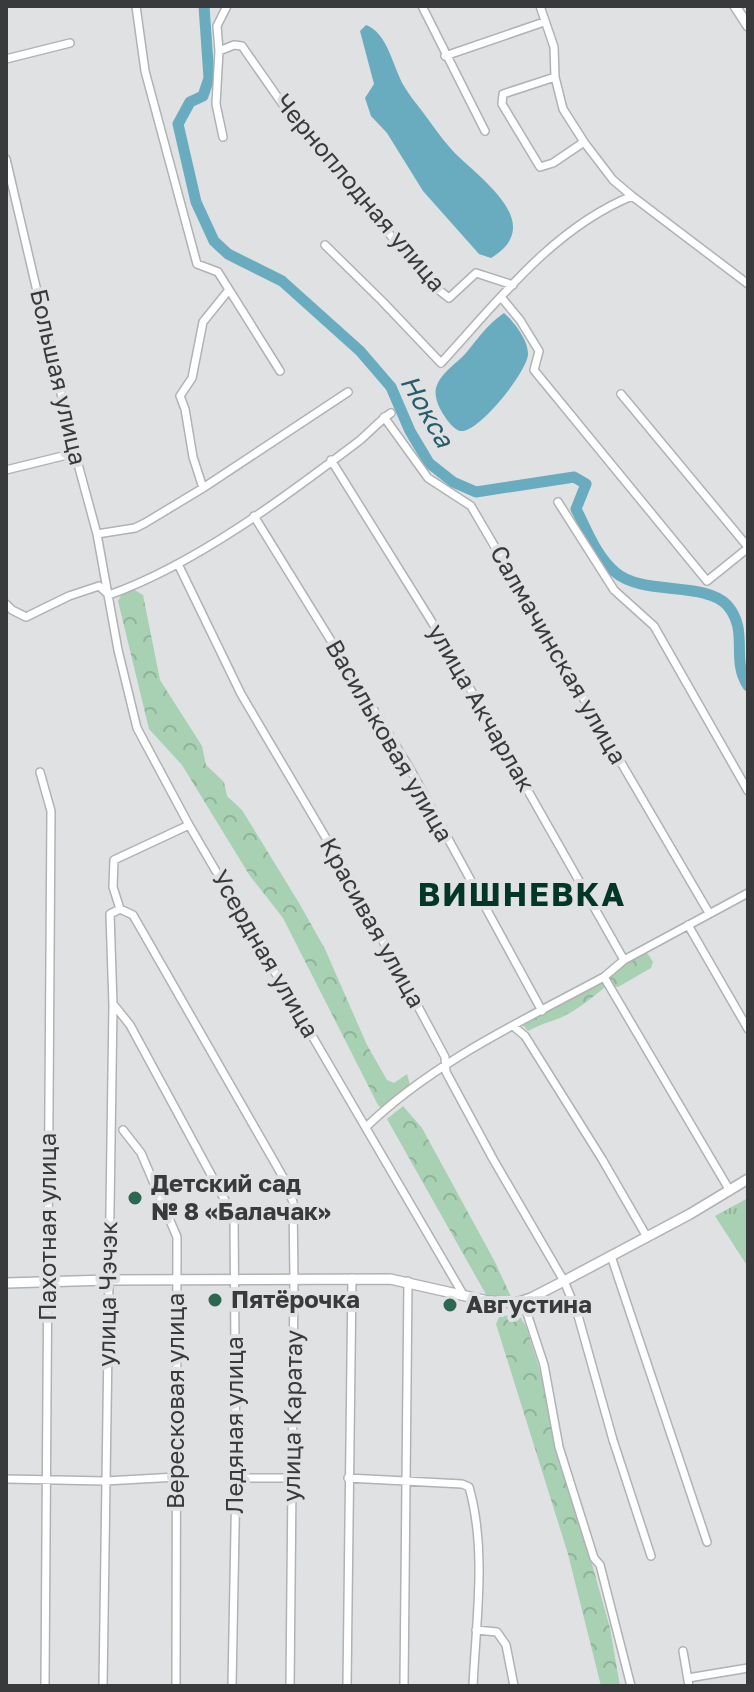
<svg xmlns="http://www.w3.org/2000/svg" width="754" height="1692" font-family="'Golos Text',sans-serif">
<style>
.grass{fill:url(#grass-tufts)}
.forest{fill:url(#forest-crowns)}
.water{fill:#69acbf}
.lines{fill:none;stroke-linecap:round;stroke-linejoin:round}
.river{stroke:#69acbf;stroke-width:11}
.minor-casing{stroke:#b1b2b5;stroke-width:10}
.tertiary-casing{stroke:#b1b2b5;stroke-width:12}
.minor{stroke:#fff;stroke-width:7}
.tertiary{stroke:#fff;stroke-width:9}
.poi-dot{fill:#2b6751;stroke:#e0e1e3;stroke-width:3}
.labels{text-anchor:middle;stroke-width:8;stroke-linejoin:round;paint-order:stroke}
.street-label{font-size:24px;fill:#393a3b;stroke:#e0e1e3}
.poi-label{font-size:24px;font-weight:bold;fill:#393a3b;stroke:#e0e1e3;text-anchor:start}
.water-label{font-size:26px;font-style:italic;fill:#265d6c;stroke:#e0e1e3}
.district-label{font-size:32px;font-weight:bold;letter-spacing:2px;fill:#023727;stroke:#e0e1e3}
</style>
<defs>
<pattern id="grass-tufts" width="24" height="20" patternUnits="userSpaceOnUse" patternTransform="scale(2)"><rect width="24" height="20" fill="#a8d0b2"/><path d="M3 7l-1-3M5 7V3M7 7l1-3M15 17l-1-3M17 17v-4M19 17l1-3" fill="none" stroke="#91b39a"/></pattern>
<pattern id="forest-crowns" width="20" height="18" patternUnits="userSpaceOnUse" patternTransform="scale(2)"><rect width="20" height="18" fill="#a8d0b2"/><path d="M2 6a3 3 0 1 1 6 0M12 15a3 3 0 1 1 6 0" fill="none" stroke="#91b39a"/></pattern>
</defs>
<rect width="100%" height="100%" fill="#e0e1e3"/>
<path class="grass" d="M748,1198V1267L715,1216Z"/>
<path class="forest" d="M133,589L143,595L160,680L202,746L206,765L224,782L227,796L242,810L299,903L325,949L367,1045L387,1080L394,1083L407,1074L410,1085L385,1111L378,1105L283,918L250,876L182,765L149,729L118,601L123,591Z
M642,952L648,954L653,962L651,968L618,987L612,986L607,978L609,971Z
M593,979L602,982L605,987C592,998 576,1011 560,1018C549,1022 539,1025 528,1031L521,1023Z
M403,1106L422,1128L495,1262L512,1299L488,1298L387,1119Z
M500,1315L520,1317L526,1326L548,1396L559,1463L581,1525L610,1628L620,1686H601L568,1554L496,1324Z"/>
<path class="water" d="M366,25C388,33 393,68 404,86C409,95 416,103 422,111C432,124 441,138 452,150C477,177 549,223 491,258L479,254L423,191L387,133L371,116L365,98L374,84L360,31Z
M504,313C514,322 529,341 528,355C526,373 478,434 460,431C453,429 447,420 443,414C438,406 433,394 437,385C442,372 457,363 466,353C478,338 488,324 504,313Z"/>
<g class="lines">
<path class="river" d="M204,6L209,78L203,96L190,102L178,124L196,202L214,241L228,254L282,281L360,351L391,387L410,431L429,463L453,482L476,492L574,477L586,484L576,509C587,530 596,556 615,572C642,596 705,581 727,605C750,631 730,659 748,686"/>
<g class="minor-casing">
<path id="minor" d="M136,6L145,71L197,264L218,272L280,371
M422,6L485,131
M540,6L554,47L555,77L563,109L584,142L613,180L632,196L748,284
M219,51L234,45L242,46L288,112L312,134L324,155L430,283L449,298L476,273L513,285
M445,56L544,22
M6,59L70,43
M555,77L503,94L502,104L540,167L553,163L584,142
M223,137L216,104L219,51L217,26L227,6
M6,159L75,453L97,534L118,650L137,728L189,825L464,1296
M325,245L382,301L441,363C497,302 553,228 632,196
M501,297L520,320L539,351L534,370L707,581L748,548
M621,394L748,547
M384,417L428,478L471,506L709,913
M331,460L435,627L624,960
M6,470L75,453
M203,488L193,457L185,409L180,396L192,378L203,322L228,291
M558,502L614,590L654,626L748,791
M254,516L409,767L542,1011
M97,534L135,528L145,523L203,488L348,392
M178,564L241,694L346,872L445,1057L446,1072L493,1159L564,1281L577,1312L613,1440L651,1556
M6,604L12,610L26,617L69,596L99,586L109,595C196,564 285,497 359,441C370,432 379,421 391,413
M40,772L51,811L45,1683
M120,909L133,915L283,1177L293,1202L294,1279L290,1686
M120,909L113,887L114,860L189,825
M688,925L748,1029
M604,977L730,1191
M114,1005L130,1025L234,1217L236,1478L232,1686
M513,1026L525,1036L602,1159L647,1237
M366,1127C433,1062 522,1021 604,977L624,960L748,893
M123,1130L141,1153L177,1237L176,1686
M611,1256L707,1542
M523,1301L544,1365L559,1447L594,1558L600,1565L631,1686
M236,1478H292
M348,1478L462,1484L469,1487C487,1550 476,1621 473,1686
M6,1479L105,1481L177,1477
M476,1630L497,1632L506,1645L514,1686
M683,1651L689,1686
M688,1678L748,1668
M103,1686L113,1005L110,914L120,909
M347,1686L352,1278
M404,1686L408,1281"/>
</g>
<g class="tertiary-casing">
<path id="tertiary" d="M735,6L748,26
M6,1283L108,1280L390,1279L488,1301L516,1303L531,1298L564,1281L690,1214L748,1179"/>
</g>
<use href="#minor" class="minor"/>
<use href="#tertiary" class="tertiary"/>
</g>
<g class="poi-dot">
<circle cx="135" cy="1198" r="8"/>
<circle cx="215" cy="1300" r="8"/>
<circle cx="450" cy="1305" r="8"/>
</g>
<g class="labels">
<g class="street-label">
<text transform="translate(360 193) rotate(50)" y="8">Черноплодная улица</text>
<text transform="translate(58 377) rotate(77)" y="8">Большая улица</text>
<text transform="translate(558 655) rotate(60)" y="8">Салмачинская улица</text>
<text transform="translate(481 708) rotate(60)" y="8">улица Акчарлак</text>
<text transform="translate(389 741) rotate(60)" y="8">Васильковая улица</text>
<text transform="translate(372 923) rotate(61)" y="8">Красивая улица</text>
<text transform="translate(265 954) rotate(60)" y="8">Усердная улица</text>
<text transform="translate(48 1227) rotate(-90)" y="8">Пахотная улица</text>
<text transform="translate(108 1294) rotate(-89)" y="8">улица Чэчэк</text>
<text transform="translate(176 1401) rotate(-90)" y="8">Вересковая улица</text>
<text transform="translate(293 1416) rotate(-89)" y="8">улица Каратау</text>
<text transform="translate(235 1425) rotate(-90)" y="8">Ледяная улица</text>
</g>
<g class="poi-label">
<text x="151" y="1192">Детский сад<tspan x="151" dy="28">№ 8 «Балачак»</tspan></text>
<text x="231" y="1308">Пятёрочка</text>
<text x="466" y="1313">Августина</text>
</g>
<g class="water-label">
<text transform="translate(427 411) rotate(60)" y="9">Нокса</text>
</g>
<g class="district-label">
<text x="522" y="906">ВИШНЕВКА</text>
</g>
</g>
<rect width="754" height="1692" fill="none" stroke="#393a3b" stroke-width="16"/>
</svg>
